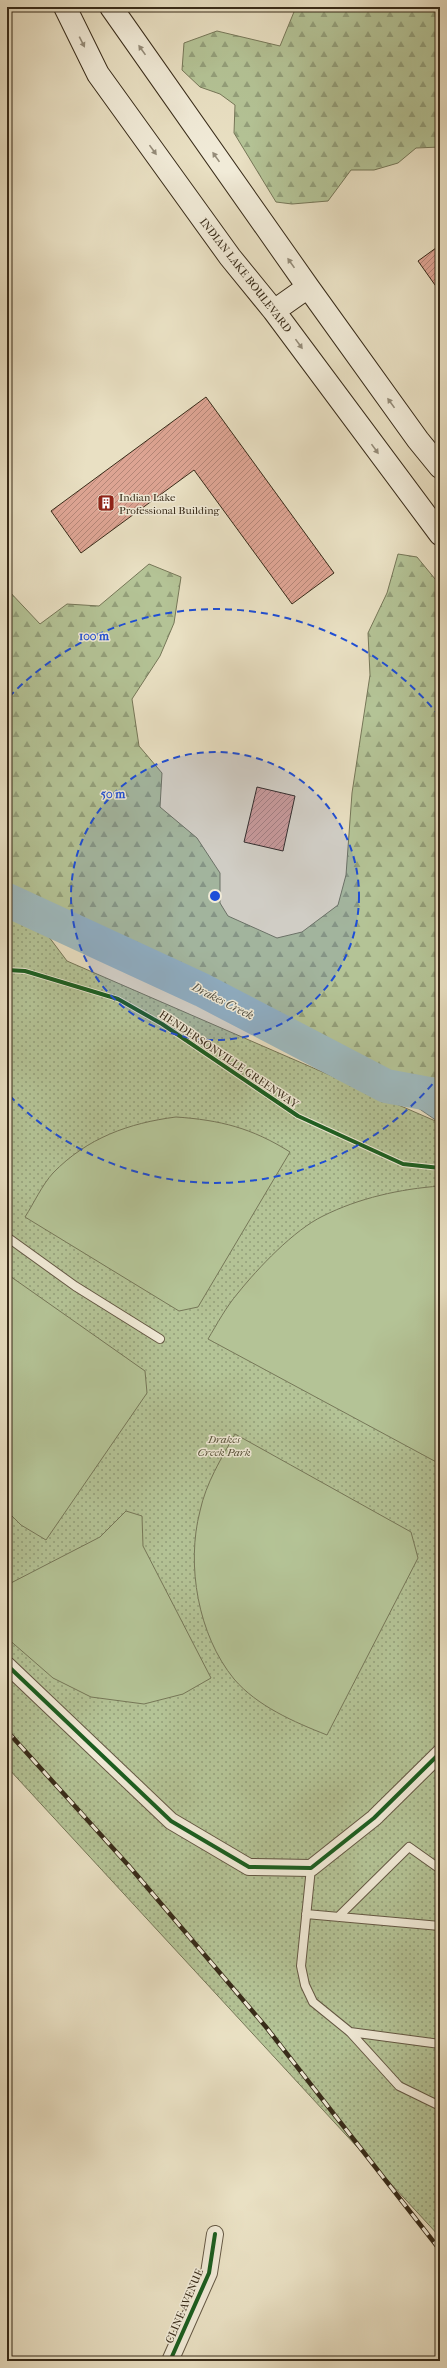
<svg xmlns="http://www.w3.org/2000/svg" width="447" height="2368" font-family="'IM FELL French Canon',serif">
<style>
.forest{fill:url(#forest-firs);stroke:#767758}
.park{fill:url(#park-dots);stroke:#767758}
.pitch{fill:#b4c396;stroke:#767758}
.water{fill:#9ebabf;stroke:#75817d}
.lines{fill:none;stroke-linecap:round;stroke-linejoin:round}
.river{stroke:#9ebabf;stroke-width:34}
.building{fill:url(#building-hatch);stroke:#382b19}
.lane-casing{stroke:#645844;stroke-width:10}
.street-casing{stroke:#645844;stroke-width:18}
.secondary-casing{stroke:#382b19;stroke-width:24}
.lane{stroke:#f1ebd8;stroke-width:8}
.street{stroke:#f1ebd8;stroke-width:16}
.secondary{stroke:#f1ebd8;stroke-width:22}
.rail-casing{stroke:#382b19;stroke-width:4.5}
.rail{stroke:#f1ebd8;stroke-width:3;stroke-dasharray:9;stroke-linecap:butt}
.cycleway-casing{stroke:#f1ebd8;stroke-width:6}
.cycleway{stroke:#1b5e20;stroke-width:4}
.oneway{fill:#948b78}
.ring{fill:none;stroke:#1d4ed8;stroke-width:2;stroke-dasharray:7 5}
.labels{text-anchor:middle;stroke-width:3;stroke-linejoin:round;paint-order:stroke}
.street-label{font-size:11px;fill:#382b19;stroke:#f1ebd8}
.poi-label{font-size:11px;fill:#382b19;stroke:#f1ebd8;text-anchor:start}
.park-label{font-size:11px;font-style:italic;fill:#575138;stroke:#f1ebd8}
.water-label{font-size:12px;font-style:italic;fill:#524f42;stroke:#f1ebd8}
.centre{fill:#1d4ed8;stroke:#f1ebd8;stroke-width:2}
.ring-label{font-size:12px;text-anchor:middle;font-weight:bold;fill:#1d4ed8;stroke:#f1ebd8;stroke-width:3;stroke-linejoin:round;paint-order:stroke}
</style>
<defs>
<pattern id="forest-firs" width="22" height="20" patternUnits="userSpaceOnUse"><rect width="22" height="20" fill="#b4c396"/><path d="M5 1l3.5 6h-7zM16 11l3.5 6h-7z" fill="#939f7a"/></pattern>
<pattern id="park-dots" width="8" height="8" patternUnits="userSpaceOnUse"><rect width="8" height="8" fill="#b4c396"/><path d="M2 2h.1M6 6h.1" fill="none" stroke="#939f7a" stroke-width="1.8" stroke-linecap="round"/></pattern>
<pattern id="building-hatch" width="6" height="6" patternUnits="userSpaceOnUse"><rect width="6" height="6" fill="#dda493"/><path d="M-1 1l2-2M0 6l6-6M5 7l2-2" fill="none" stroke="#b48677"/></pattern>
</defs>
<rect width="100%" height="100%" fill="#e9e0c3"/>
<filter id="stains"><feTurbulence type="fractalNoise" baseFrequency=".005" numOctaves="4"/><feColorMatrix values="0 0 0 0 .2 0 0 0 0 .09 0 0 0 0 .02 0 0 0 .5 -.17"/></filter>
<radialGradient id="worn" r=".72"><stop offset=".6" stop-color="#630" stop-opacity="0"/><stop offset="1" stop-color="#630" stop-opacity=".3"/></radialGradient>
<path class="forest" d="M296,7H440V147L416,148L398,163L374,170H351L328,201L292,204L276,202L234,133L235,105L220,94L200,87L182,70L184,43L217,31L280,46Z
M398,554L417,557L440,585V1085L386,1086L202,990L7,900V589L40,624L67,604L99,606L149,564L181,577L174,623L160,656L132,699L139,746L162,773L160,807L197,838L220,873V903L228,916L277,938L302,932L338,905L346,875L352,793L370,675L368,633L387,593Z"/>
<path class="park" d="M7,881L67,961L440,1123V2237L7,1767Z"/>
<path class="pitch" d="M176,1117C220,1120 252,1128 290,1152L198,1307L179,1311L25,1217C34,1203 42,1185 53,1173C87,1138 129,1123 176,1117Z
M440,1186V1464L208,1339C217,1324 226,1307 238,1293C258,1268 294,1230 323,1216C359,1198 400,1189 440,1186Z
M7,1274L145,1371L147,1393L46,1540L21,1525L7,1511Z
M235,1434L411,1532L418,1558L327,1735C294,1722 257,1706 234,1679C198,1635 186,1565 200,1511C206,1483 221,1459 235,1434Z
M126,1511L142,1516L143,1546L211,1678L183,1694L144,1704L91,1697L53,1678L7,1638V1585L100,1537Z"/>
<path class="water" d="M440,1085V1123L386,1086Z"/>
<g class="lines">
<path class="river" d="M7,900L202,990L386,1086L440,1096"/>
</g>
<path class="building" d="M440,245V292L418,261Z
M206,397L334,573L292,604L194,470L81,553L51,511Z
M257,787L295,796L283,851L244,842Z"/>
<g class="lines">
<g class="lane-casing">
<path id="lane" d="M7,1237L75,1286L160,1339
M311,1868L301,1966L305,1985L313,2002L350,2032L399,2086L440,2106
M306,1914L440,1926
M338,1917L409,1847L440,1869
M350,2032L440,2044"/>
</g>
<g class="street-casing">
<path id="street" d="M7,1665L171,1821L249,1867L311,1868L374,1818L440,1753
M170,2361L209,2273L215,2234"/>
</g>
<g class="secondary-casing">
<path id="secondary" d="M65,7L98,74L230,257L274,311L440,534
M111,7L308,287L418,440L440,467
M274,311L308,287"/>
</g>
<use href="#lane" class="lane"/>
<use href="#street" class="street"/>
<use href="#secondary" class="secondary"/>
<g class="rail-casing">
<path id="rail" d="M7,1731L129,1866L266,2027L440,2250"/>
</g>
<use href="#rail" class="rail"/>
<g class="cycleway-casing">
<path id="cycleway" d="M7,970L25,971L118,999L162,1024L298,1116L403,1164L440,1168
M7,1665L171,1821L249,1867L311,1868L374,1818L440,1753
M170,2361L209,2273L215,2234"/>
</g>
<use href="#cycleway" class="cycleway"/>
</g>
<defs><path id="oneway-solid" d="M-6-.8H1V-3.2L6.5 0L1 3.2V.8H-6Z"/></defs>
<g class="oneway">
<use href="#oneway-solid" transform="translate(82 42) rotate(63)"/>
<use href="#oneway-solid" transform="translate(142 50) rotate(-125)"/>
<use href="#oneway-solid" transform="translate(153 150) rotate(54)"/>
<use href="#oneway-solid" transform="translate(216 157) rotate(-125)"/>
<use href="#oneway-solid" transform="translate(291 263) rotate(-125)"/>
<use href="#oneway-solid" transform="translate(299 344) rotate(54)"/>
<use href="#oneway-solid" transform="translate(391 403) rotate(-126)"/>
<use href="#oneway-solid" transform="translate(375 449) rotate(54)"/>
</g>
<circle cx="215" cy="896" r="144" fill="#1d4ed8" fill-opacity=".12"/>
<g class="ring">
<circle cx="215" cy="896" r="144"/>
<path d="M440 1075A287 287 0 0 1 9 1095M9 697A287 287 0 0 1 440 717"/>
</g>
<defs>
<g id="building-square" transform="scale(0.9)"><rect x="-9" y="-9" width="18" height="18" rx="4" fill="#8f2418" stroke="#f1ebd8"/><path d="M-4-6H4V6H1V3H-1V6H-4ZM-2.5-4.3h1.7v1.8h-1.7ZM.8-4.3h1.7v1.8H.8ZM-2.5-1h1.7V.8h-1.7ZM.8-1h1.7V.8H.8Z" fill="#fff"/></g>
</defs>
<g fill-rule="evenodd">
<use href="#building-square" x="106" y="503"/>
</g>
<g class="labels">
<g class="street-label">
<text transform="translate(246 275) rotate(52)" y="4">INDIAN LAKE BOULEVARD</text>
<text transform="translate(229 1059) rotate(34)" y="4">HENDERSONVILLE GREENWAY</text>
<text transform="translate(184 2306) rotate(-67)" y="4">CLINE AVENUE</text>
</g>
<g class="poi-label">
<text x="119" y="501">Indian Lake<tspan x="119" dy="13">Professional Building</tspan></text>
</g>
<g class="park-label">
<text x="224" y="1443">Drakes<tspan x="224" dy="13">Creek Park</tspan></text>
</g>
<g class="water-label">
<text transform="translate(223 1001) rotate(27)" y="4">Drakes Creek</text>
</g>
</g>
<circle cx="215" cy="896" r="6" class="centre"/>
<g class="ring-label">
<text x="94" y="640">100 m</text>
<text x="113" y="798">50 m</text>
</g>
<rect width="447" height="2368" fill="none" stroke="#e9e0c3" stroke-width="24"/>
<rect x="8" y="8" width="431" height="2352" fill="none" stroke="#382b19" stroke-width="2"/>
<rect x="12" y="12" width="423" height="2344" fill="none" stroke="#382b19"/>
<rect width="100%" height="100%" filter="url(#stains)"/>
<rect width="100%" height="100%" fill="url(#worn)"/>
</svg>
